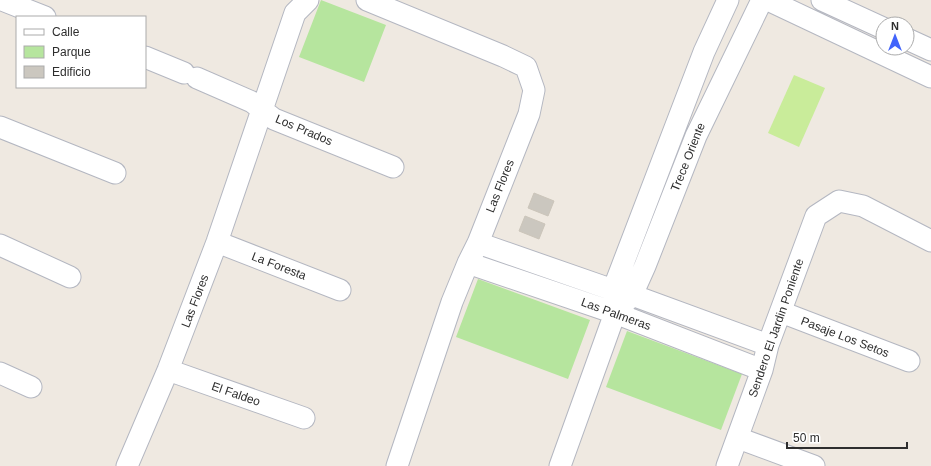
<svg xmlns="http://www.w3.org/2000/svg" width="931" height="466" font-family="Helvetica,sans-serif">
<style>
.green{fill:#b6e59e}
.pitch{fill:#c9ec9a}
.building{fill:#cbc7bf;stroke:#cbc5ba}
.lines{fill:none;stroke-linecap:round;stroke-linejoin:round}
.minor-casing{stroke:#b4b7c1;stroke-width:23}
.minor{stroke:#fff;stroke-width:21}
.labels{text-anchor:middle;stroke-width:3;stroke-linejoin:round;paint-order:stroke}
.street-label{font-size:12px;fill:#2e2e2e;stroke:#fff}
</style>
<rect width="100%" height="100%" fill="#efe9e1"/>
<path class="green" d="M321,0L386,25L364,82L299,57Z
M478,279L590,320L568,379L456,337Z
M627,331L742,374L721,430L606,387Z"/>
<path class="pitch" d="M794,75L825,88L799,147L768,133Z"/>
<path class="building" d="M534,193L554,201L548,216L528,208Z
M525,216L545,224L539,239L519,231Z"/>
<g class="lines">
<g class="minor-casing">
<path id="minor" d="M2,0L45,17
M367,0L503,56L526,67L534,90L529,114L478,243L468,263L452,302L397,466
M768,0L931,77
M822,0L883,28
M907,39L931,50
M145,57L184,73
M197,78L252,102L274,119L393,167
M0,127L115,173
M217,242L340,290
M478,243L613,290L632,295L768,345
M0,245L70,277
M468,263L615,313L762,370
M781,312L909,361
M615,313L613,290L704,52L728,0
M168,370L304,418
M0,373L31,387
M738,438L814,466
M127,466L168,370L217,242L295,13L308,0
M560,466L615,313L632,295L645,266L696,136L762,0
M727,466L762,370L768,345L816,216L839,201L863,206L931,241"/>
</g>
<use href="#minor" class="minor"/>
</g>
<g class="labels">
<g class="street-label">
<text transform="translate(304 130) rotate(23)" y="4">Los Prados</text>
<text transform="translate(688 157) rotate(-68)" y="4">Trece Oriente</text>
<text transform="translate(500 186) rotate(-68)" y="4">Las Flores</text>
<text transform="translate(279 266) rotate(21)" y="4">La Foresta</text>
<text transform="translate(195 301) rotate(-69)" y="4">Las Flores</text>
<text transform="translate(616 314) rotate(20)" y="4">Las Palmeras</text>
<text transform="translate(776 328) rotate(-71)" y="4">Sendero El Jardin Poniente</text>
<text transform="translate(845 337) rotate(21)" y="4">Pasaje Los Setos</text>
<text transform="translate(236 394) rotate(19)" y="4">El Faldeo</text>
</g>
</g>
<rect x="16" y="16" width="130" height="72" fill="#ffffff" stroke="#ababab"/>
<rect x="24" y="29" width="20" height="6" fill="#ffffff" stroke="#ababab"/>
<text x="52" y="36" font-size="12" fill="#2e2e2e">Calle</text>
<rect x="24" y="46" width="20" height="12" fill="#b6e59e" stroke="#ababab"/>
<text x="52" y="56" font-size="12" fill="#2e2e2e">Parque</text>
<rect x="24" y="66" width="20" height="12" fill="#cbc7bf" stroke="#ababab"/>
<text x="52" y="76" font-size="12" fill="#2e2e2e">Edificio</text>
<g transform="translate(895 36)"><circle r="19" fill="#ffffff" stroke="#ababab"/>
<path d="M0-3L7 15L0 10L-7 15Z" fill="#4264fb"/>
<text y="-6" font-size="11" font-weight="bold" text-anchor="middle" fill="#2e2e2e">N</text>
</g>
<path d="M787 442v6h120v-6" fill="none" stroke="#2e2e2e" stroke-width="2"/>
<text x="793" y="442" font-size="12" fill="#2e2e2e" stroke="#ffffff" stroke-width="3" paint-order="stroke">50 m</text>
</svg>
